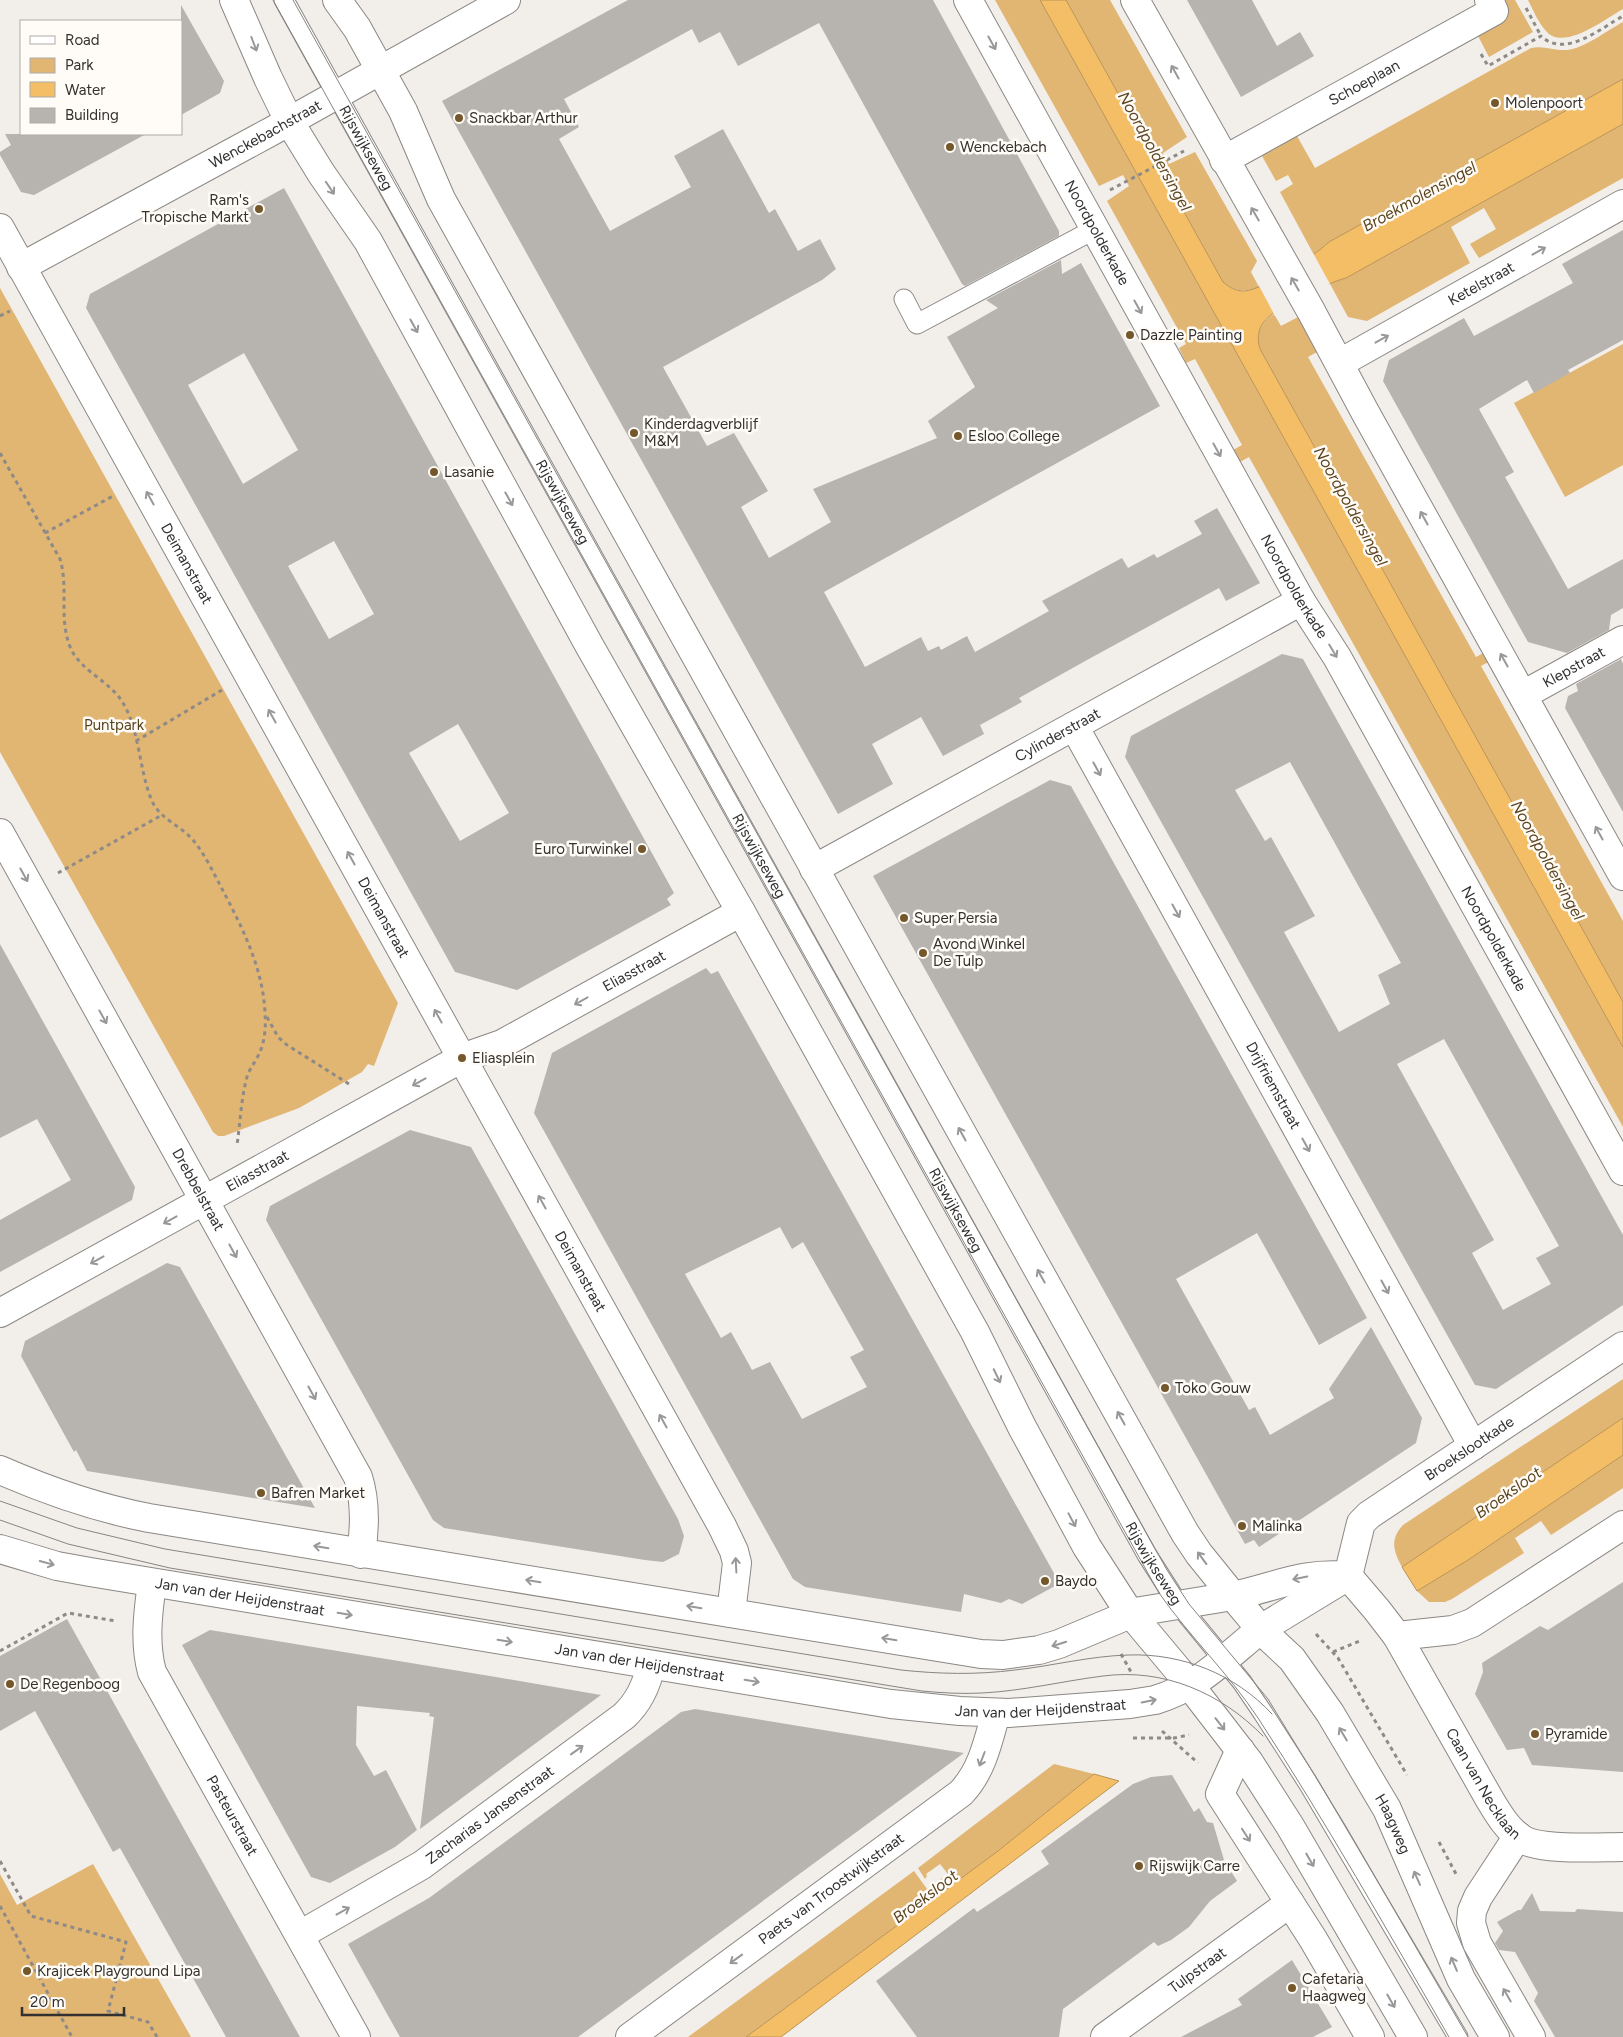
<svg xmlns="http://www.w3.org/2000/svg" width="1623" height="2037" font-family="Figtree,sans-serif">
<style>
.green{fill:#e1b572}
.water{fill:#f4be67;stroke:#ba9456}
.pier{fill:#f2eeea}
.building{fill:#b7b4af;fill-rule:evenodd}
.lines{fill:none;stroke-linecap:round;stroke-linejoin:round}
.lane-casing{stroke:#8b8884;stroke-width:21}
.street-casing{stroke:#8b8884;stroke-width:30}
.secondary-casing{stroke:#8b8884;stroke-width:30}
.path{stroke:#8d8a88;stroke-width:3;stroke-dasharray:4 4;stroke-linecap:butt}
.lane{stroke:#fff;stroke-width:19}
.street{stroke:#fff;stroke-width:28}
.secondary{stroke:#fff;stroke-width:28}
.tram{stroke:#878482;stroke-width:1}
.oneway{stroke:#999898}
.poi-dot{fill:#74572b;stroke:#fffcf7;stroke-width:2}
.labels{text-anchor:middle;stroke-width:5;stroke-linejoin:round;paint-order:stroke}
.street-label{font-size:15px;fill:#333130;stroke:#fffcf7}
.poi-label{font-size:15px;fill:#333130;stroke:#fffcf7;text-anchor:start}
.park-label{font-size:15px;fill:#59431e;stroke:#fffcf7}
.water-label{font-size:16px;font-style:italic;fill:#5b4420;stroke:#fffcf7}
</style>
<rect width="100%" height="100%" fill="#f2eeea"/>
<path class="green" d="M995,0H1040L1623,1047V1127L1249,457L1240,462L1233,450L1242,445L1195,359L1186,363L1179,348L1186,344L1107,201L1129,186L1123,175L1099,186Z
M1066,0H1110L1187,137L1163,153L1169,164L1195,152L1257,261L1251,272L1259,287C1245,292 1235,292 1223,282Z
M1504,0H1515L1533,32L1489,57L1478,36L1499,24Z
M1528,0H1623V9C1605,19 1563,52 1546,31C1538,22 1533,10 1528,0Z
M1623,22V79L1329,242L1314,255L1280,192L1293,184L1288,175L1276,181L1262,156L1297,136L1315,168L1531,48C1544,45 1554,51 1567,50C1583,49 1608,30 1623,22Z
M1623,124V178L1479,258L1470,244L1496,229L1484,208L1451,227L1470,263L1367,321L1348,317L1329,282L1346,278Z
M0,288L398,1003L374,1066L368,1064L362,1072L299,1108L224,1136H218L213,1132L0,752Z
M1274,314L1281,326L1300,316L1319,351L1308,357L1476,657L1487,651L1492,660L1481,666L1623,921V1002L1260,349C1255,335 1261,321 1274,314Z
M1623,344V465L1565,497L1514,403Z
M1623,1379V1418L1402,1567C1393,1551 1390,1539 1403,1525Z
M1623,1455V1488L1551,1535L1541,1521L1515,1538L1524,1553L1452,1599L1445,1602H1429L1417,1591L1468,1560Z
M1054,1764L1094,1774L998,1851L746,2037H688L914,1871L927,1889L948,1874L940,1864L926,1874L927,1876L925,1879L918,1868Z
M93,1864L191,2037H0V1874L17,1905Z"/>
<path class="water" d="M1040,0H1066L1223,282C1229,287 1235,291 1244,291C1264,290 1314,256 1329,242L1623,79V124L1346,278C1327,283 1274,307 1263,323C1258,330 1257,340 1260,349L1623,1002V1047Z
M1623,1418V1455L1468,1560L1417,1591L1402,1567Z
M1094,1774L1119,1781L781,2037H746L998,1851Z"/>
<path class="pier" d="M1313,253L1330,284L1275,316L1258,284Z"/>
<path class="building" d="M628,0H933L1059,231V236L965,286L962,284L819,23L738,66L720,32L699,43L692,29L564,99L579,127L559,139L610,231L691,187L674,156L723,129L769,213L775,209L798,251L820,239L836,269L822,280L663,367L707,446L734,433L768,491L741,507L769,558L831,522L813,489L937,438L928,421L975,387L947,337L998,308L986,300L1061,260L1062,274L1081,263L1160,406L824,592L865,667L921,637L928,651L939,646L941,650L967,636L975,652L1049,611L1042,601L1122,558L1128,568L1154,554L1157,558L1202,534L1194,521L1217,508L1260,583L1226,601L1219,588L1087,660L1019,698L1022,702L980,725L984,734L943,756L921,717L872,744L893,784L838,814L442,101Z
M1187,0H1252L1277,46L1300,32L1314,56L1241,97Z
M181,5L224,81L220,93L181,115Z
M5,134H146L34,195L21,192L0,155V152L11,145Z
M284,188L674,893L667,899L671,905L517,990L455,972L86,308L90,294ZM244,353L298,450L243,484L188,385ZM334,541L374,614L329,639L288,566ZM458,724L509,813L460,841L409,753Z
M1623,230V340L1568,370L1570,373L1534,393L1527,380L1479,409L1514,472L1505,477L1568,589L1623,559V608L1611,615L1609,630L1567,653L1528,642L1383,381L1389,360L1464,318L1474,336L1573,283L1562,264Z
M1282,654L1303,659L1623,1235V1305L1496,1389L1475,1385L1125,757L1131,736ZM1290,762L1401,963L1378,975L1390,1004L1339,1032L1284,932L1315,916L1271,837L1265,841L1235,790ZM1444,1039L1559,1246L1536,1258L1551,1284L1503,1310L1472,1253L1494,1240L1397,1064Z
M1621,659L1623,664V812L1565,708L1568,696L1578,691L1576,684Z
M1050,780L1071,786L1367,1318L1319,1345L1257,1233L1176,1279L1249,1410L1255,1407L1270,1435L1334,1398L1329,1389L1371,1327L1422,1418L1416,1443L1259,1547L1254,1540L1245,1544L873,876Z
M0,944L135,1187L132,1200L0,1272V1220L71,1180L37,1119L0,1138Z
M706,968L711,974L718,971L1055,1575V1586L1022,1604L1009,1599L1001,1603L964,1594L961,1612L805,1587L793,1579L534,1113L552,1053ZM780,1227L792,1249L803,1242L864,1350L850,1357L867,1387L802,1419L770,1362L752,1370L731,1332L721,1338L685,1274Z
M410,1130L471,1147L678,1519L684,1536L679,1554L663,1562L645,1560L444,1528L433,1520L266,1220L270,1206Z
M167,1263L180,1267L315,1508L87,1471L76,1450L74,1452L21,1356L25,1341Z
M1623,1582V1772L1532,1765L1524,1748L1507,1750L1475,1694L1483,1672L1482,1663L1540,1626L1548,1630Z
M67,1619L173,1809L300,2037H226L120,1848L113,1852L35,1711L0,1731V1656Z
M210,1630L496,1677L601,1695L420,1829L434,1717L429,1716L430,1713L357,1706L356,1745L374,1776L386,1770L417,1830L395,1847L330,1883L311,1877L182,1645Z
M695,1709L964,1753L578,2037H400L348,1944L429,1898L681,1712Z
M1172,1775L1194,1812L1199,1808L1207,1822L1213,1823L1224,1860L1237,1881L1210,1901L1189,1927L1171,1940L1158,1946L1154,1942L1063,2009L1059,2037H917L876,1981L974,1908L977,1912L1049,1864L1041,1851L1133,1784L1151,1777Z
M1532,1893L1540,1911L1575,1912L1577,1909L1623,1912V2037H1555L1534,2001L1538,1993L1515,1952L1499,1950L1495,1943L1503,1931L1497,1922L1518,1910H1521Z
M1292,1960L1332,2027L1313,2037H1181L1242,2005L1238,1999Z"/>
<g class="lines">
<g class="lane-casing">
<g id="lane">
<path id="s1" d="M284,0L1147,1555L1179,1605L1242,1682L1263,1713L1308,1783L1458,2037"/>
<path d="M904,299L917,324L1095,229"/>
</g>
</g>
<g class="street-casing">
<g id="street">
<path id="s2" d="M968,0L1301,601L1337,657L1623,1171"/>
<path d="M1135,0L1311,311L1365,412L1623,876"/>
<path id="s3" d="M1224,160L1494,11L1489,0"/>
<path id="s4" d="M0,228L722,1526L734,1551L737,1563L731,1613"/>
<path id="s5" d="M21,267L272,131L506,0"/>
<path id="s6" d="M1340,363L1623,204"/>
<path id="s7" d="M1523,695L1623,640"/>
<path id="s8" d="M1074,726L1473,1446"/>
<path id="s9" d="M0,833L358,1477C366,1502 365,1528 361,1554"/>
<path id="s10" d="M814,869L1301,601"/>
<path id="s11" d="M0,1313L462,1058L502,1044L741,912"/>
<path id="s12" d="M152,1583C148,1612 144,1643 152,1672L356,2037"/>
<path id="s13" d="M1233,1596C1276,1587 1301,1572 1348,1576L1377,1610L1397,1636L1490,1800C1499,1815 1508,1830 1522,1839C1541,1851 1599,1847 1623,1847"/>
<path id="s14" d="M1261,1629L1348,1576L1361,1523L1369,1515L1623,1346"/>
<path d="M1397,1636L1453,1630L1472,1623L1623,1525"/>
<path d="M1240,1750L1220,1794L1313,1939L1370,2037"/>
<path d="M1518,1836L1478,1897L1472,1911L1471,1923L1477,1943L1531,2037"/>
<path id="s15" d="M300,1935L422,1865L624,1716C639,1702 647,1684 651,1665"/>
<path id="s16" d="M630,2037L961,1793C982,1771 988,1742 996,1713"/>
<path id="s17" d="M1105,2037L1290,1903"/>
</g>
</g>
<g class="secondary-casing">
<g id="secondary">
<path d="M234,0L268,78L289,121L321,173L368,241L589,645L741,912L975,1332L1022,1427L1087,1547L1127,1609L1178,1670L1249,1762L1290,1826L1413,2037"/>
<path id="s18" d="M337,0L357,28L403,111L441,199L1185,1533L1199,1554L1233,1596L1263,1632L1292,1659L1330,1713L1387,1809L1461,1979L1495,2037"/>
<path d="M0,1470C48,1491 97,1508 149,1518L981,1654L1003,1655L1039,1650L1059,1644L1135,1612L1233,1596"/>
<path id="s19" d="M0,1549L57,1566L90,1572L891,1704L960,1711L1009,1713L1130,1704L1155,1700C1199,1687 1226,1657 1261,1629"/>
</g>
</g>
<path class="path" d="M1526,8L1541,36
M1481,54L1488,66L1541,36C1565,59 1601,28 1623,16
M1110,190L1184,151
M0,316L10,311
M0,453L60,559C69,588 58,620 71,649C82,672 110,681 123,703C140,731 139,771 152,801C160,819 180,825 193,840C204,853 212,870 220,885C241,925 263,967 265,1013C266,1026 265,1042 259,1054C255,1063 248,1070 246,1081C241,1101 240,1124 237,1145
M45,533L113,496
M136,741L222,690
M58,873L162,815
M267,1017L278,1037L287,1045L349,1084
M1316,1634L1338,1658L1407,1775
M0,1651L68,1613L116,1621
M1333,1652L1362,1640
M1121,1654L1131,1672
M1162,1731L1198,1763
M1133,1738H1174L1189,1735
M1439,1842L1456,1874
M0,1861L31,1916L126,1942L108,2011L148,2022L157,2037
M0,1906L72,2037"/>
<use href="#lane" class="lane"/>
<use href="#street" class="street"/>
<use href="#secondary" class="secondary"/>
<path class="tram" d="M273,0L1159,1593C1190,1637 1229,1674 1258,1718C1326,1822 1387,1930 1449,2037
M293,0L1167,1570L1189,1604L1268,1699L1345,1825L1468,2037
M0,1501L77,1528L165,1549L901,1670C939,1674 976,1675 1015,1670C1052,1666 1090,1656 1128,1655C1182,1653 1235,1674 1272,1714
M0,1520L68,1544L170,1568L922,1691C942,1693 962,1694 982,1693C1023,1691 1063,1681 1103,1676C1164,1668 1221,1693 1263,1736"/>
</g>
<defs><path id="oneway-shaft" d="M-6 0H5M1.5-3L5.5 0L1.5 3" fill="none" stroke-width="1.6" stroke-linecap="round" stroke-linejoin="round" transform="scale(1.25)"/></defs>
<g class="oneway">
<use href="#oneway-shaft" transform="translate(992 43) rotate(61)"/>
<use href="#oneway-shaft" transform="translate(254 44) rotate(69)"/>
<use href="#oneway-shaft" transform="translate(1175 72) rotate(-119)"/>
<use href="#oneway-shaft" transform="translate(330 188) rotate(56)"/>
<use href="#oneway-shaft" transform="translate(1255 214) rotate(-120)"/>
<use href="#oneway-shaft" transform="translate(1539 251) rotate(-29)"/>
<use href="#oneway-shaft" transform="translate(1295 284) rotate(-120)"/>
<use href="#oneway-shaft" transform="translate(1138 307) rotate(61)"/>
<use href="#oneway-shaft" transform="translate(414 326) rotate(61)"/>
<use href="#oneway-shaft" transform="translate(1382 339) rotate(-29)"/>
<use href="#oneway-shaft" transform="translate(1217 450) rotate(61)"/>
<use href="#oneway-shaft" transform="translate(150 498) rotate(-119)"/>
<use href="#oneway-shaft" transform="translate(509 499) rotate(61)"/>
<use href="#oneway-shaft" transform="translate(1424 518) rotate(-119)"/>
<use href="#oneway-shaft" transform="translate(1333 651) rotate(59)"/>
<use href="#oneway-shaft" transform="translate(1504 660) rotate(-119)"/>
<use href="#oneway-shaft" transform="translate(272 716) rotate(-119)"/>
<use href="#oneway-shaft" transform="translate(1097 769) rotate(61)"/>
<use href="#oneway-shaft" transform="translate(1599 833) rotate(-119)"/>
<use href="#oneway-shaft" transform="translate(351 858) rotate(-119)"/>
<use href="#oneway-shaft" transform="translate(24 875) rotate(61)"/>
<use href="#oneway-shaft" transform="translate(1176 911) rotate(61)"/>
<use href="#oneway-shaft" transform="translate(581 1001) rotate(151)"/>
<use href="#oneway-shaft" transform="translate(438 1016) rotate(-119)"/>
<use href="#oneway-shaft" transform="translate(103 1017) rotate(61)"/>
<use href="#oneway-shaft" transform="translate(419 1082) rotate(151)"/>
<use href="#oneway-shaft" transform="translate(962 1134) rotate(-119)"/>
<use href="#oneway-shaft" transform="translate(1306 1145) rotate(61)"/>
<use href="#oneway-shaft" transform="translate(542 1202) rotate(-119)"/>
<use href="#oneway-shaft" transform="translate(170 1220) rotate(151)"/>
<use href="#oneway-shaft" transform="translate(233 1251) rotate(61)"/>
<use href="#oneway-shaft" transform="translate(97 1260) rotate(151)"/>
<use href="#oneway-shaft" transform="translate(1041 1276) rotate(-119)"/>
<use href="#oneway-shaft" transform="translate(1385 1287) rotate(61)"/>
<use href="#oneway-shaft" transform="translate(997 1376) rotate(64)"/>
<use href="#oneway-shaft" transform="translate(312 1393) rotate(61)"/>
<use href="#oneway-shaft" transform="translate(1121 1418) rotate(-119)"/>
<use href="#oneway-shaft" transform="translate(663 1421) rotate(-119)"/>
<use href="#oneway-shaft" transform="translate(1072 1520) rotate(62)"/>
<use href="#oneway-shaft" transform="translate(321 1547) rotate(-171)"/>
<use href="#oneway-shaft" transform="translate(1202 1558) rotate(-126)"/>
<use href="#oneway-shaft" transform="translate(47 1563) rotate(15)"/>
<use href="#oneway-shaft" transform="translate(736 1565) rotate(-93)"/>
<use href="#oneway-shaft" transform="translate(1300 1578) rotate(168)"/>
<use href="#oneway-shaft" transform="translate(533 1581) rotate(-171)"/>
<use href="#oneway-shaft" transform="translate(694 1607) rotate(-171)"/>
<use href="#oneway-shaft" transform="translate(345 1614) rotate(9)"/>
<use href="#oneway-shaft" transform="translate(889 1639) rotate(-171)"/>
<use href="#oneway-shaft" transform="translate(505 1641) rotate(9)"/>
<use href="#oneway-shaft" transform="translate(1059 1644) rotate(162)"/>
<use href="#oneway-shaft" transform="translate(752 1681) rotate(9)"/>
<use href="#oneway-shaft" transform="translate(1149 1701) rotate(-11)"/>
<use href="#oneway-shaft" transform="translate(1220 1724) rotate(52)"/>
<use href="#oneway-shaft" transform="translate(1343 1734) rotate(-121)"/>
<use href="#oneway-shaft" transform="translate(577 1750) rotate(-36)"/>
<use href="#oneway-shaft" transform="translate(982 1759) rotate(111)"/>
<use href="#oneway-shaft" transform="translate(1246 1835) rotate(57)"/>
<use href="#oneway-shaft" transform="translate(1310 1860) rotate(60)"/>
<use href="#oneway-shaft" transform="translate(1417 1878) rotate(-114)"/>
<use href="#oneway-shaft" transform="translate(343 1911) rotate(-29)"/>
<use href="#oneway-shaft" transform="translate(736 1959) rotate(144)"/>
<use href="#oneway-shaft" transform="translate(1454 1964) rotate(-113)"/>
<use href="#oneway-shaft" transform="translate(1507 1995) rotate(-120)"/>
<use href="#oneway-shaft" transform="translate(1391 2001) rotate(60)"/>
</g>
<g class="poi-dot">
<circle cx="1495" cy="103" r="5"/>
<circle cx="459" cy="118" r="5"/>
<circle cx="950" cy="147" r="5"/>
<circle cx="259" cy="209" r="5"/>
<circle cx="1130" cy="335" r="5"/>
<circle cx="634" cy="433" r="5"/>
<circle cx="958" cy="436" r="5"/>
<circle cx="434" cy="472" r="5"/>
<circle cx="642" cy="849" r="5"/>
<circle cx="904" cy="918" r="5"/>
<circle cx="923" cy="953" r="5"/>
<circle cx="462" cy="1058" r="5"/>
<circle cx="1165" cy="1388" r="5"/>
<circle cx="261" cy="1493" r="5"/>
<circle cx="1242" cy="1526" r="5"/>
<circle cx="1045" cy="1581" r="5"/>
<circle cx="10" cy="1684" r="5"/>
<circle cx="1535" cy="1734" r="5"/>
<circle cx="1139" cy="1866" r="5"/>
<circle cx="27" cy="1971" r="5"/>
<circle cx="1292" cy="1988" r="5"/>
</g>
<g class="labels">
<g class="street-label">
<text dy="5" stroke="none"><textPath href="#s3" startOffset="160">Schoeplaan</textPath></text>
<text dy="5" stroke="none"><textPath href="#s5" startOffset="278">Wenckebachstraat</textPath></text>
<text dy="5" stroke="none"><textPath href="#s1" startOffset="169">Rijswijkseweg</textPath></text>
<text dy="5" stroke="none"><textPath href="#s2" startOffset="266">Noordpolderkade</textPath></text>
<text dy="5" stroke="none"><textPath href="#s6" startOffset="162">Ketelstraat</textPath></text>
<text dy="5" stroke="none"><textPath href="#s1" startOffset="574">Rijswijkseweg</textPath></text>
<text dy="5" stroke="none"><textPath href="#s4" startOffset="384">Deimanstraat</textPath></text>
<text dy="5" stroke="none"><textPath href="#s2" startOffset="671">Noordpolderkade</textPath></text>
<text dy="5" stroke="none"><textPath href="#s7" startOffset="58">Klepstraat</textPath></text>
<text dy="5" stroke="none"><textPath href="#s10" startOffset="278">Cylinderstraat</textPath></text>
<text dy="5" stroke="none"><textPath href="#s1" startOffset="979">Rijswijkseweg</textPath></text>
<text dy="5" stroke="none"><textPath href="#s4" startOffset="789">Deimanstraat</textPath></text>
<text dy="5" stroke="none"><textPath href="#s2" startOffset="1076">Noordpolderkade</textPath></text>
<text dy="5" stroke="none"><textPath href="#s11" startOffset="721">Eliasstraat</textPath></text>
<text dy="5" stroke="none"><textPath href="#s8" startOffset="411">Drijfriemstraat</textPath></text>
<text dy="5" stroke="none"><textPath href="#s11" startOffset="294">Eliasstraat</textPath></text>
<text dy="5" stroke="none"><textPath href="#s9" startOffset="408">Drebbelstraat</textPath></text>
<text dy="5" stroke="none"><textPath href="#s1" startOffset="1384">Rijswijkseweg</textPath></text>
<text dy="5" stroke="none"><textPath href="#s4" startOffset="1194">Deimanstraat</textPath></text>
<text dy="5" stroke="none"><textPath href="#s14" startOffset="288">Broekslootkade</textPath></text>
<text dy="5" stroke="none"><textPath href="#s1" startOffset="1789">Rijswijkseweg</textPath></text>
<text dy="5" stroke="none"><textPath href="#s19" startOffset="245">Jan van der Heijdenstraat</textPath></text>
<text dy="5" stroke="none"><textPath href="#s19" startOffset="650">Jan van der Heijdenstraat</textPath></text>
<text dy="5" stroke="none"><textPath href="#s19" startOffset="1055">Jan van der Heijdenstraat</textPath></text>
<text dy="5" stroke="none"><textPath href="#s13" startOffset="366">Caan van Necklaan</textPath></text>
<text dy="5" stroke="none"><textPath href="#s12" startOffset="254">Pasteurstraat</textPath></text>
<text dy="5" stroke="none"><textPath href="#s15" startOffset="225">Zacharias Jansenstraat</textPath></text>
<text dy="5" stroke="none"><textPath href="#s18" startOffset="2112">Haagweg</textPath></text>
<text dy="5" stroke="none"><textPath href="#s16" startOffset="250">Paets van Troostwijkstraat</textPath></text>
<text dy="5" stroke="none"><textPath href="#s17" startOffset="114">Tulpstraat</textPath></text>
</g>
<g class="poi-label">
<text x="1505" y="108">Molenpoort</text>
<text x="469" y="123">Snackbar Arthur</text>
<text x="960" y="152">Wenckebach</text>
<text x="249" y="205" text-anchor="end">Ram's<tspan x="249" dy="17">Tropische Markt</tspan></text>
<text x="1140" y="340">Dazzle Painting</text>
<text x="644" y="429">Kinderdagverblijf<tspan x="644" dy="17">M&amp;M</tspan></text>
<text x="968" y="441">Esloo College</text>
<text x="444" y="477">Lasanie</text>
<text x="632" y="854" text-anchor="end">Euro Turwinkel</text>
<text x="914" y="923">Super Persia</text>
<text x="933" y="949">Avond Winkel<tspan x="933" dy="17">De Tulp</tspan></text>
<text x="472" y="1063">Eliasplein</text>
<text x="1175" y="1393">Toko Gouw</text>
<text x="271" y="1498">Bafren Market</text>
<text x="1252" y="1531">Malinka</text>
<text x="1055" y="1586">Baydo</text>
<text x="20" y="1689">De Regenboog</text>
<text x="1545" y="1739">Pyramide</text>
<text x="1149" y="1871">Rijswijk Carre</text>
<text x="37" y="1976">Krajicek Playground Lipa</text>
<text x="1302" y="1984">Cafetaria<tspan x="1302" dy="17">Haagweg</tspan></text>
</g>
<g class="park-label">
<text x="114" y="730">Puntpark</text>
</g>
<g class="water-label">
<text transform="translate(1155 151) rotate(61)" y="6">Noordpoldersingel</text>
<text transform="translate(1419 196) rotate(-29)" y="6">Broekmolensingel</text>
<text transform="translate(1351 506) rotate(61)" y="6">Noordpoldersingel</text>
<text transform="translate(1548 860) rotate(61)" y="6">Noordpoldersingel</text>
<text transform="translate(1508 1492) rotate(-35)" y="6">Broeksloot</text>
<text transform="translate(925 1896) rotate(-37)" y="6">Broeksloot</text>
</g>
</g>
<rect x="20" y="20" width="162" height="115" fill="#fffcf7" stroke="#adaba7"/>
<rect x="30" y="36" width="25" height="8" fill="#ffffff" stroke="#adaba7"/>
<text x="65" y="45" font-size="15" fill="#333130">Road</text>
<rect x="30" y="58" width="25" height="15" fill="#e1b572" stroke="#adaba7"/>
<text x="65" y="70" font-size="15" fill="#333130">Park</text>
<rect x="30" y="82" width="25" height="15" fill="#f4be67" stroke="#adaba7"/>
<text x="65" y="95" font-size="15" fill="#333130">Water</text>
<rect x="30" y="108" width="25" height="15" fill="#b7b4af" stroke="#adaba7"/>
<text x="65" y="120" font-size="15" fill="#333130">Building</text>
<path d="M22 2007v8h102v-8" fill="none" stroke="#333130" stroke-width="2.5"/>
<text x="30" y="2007" font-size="15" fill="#333130" stroke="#fffcf7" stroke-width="4" paint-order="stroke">20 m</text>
</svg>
